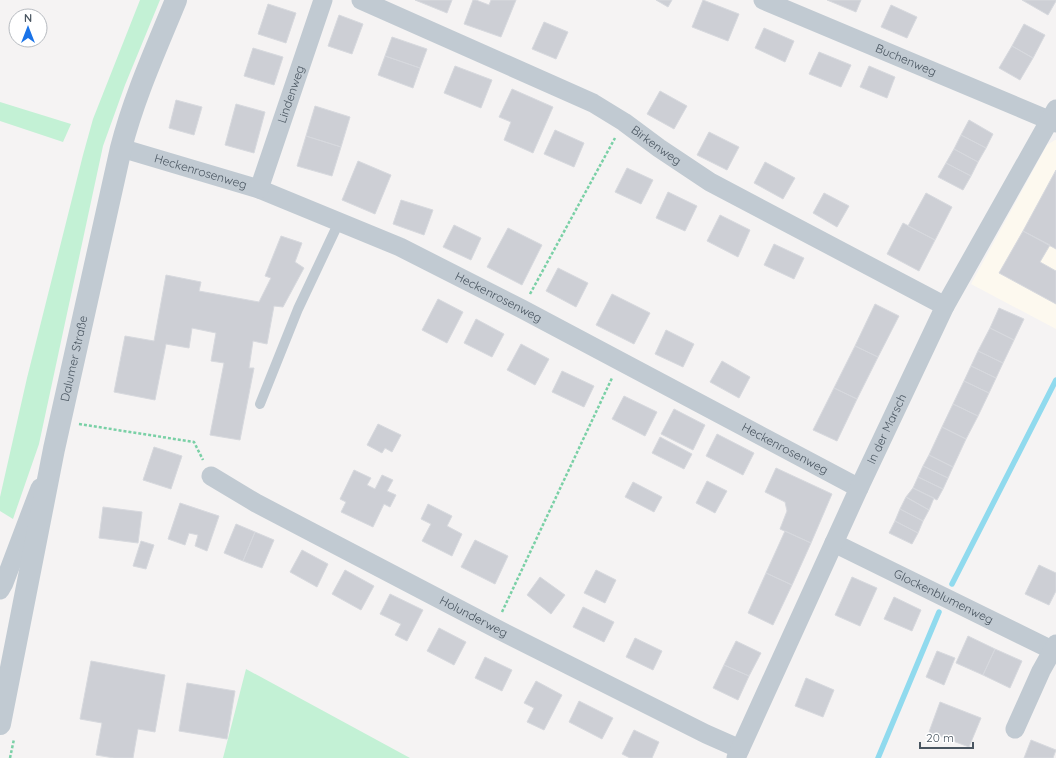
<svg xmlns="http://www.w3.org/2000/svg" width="1056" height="758" font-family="Quicksand,sans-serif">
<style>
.commercial{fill:#fdf9ef}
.green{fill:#c3f1d5}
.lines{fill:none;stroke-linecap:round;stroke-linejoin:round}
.stream{stroke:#90daee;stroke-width:5.5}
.building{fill:#cdcfd5;stroke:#d7d9de}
.path{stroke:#7ad0a6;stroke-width:2.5;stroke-dasharray:3 2;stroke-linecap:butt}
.service{stroke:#c1cad2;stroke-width:10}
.minor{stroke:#c1cad2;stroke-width:19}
.tertiary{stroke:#c1cad2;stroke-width:22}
.labels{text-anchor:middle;stroke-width:3.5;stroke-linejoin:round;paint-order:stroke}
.street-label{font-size:12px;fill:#4a5661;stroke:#fff}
</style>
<rect width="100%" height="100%" fill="#f5f3f3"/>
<path class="commercial" d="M1055,140H1056V329L971,284L1047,145Z"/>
<path class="green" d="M140,0H160L125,85L103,146L39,444L13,519L0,511V497L27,378L83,155L93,119Z
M0,102L71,124L63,142L0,121Z
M246,669L410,758H223Z"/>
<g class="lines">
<path class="stream" d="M952,584L1056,380
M878,758L939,612"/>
</g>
<path class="building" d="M415,0H452L447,13Z
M473,0H476L489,5L491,0H516L501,37L464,24Z
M656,0H672L668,7Z
M703,0L739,14L728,41L692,27Z
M827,0H861L856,12Z
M1022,0H1056V1L1048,15Z
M268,4L296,13L286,43L258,34Z
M891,5L917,17L907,38L881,27Z
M339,15L363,24L352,54L328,46Z
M544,22L568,32L556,59L532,49Z
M1024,24L1045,35L1033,58L1012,46Z
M764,28L794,41L785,62L755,48Z
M392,37L427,49L420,68L385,56Z
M1012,46L1033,58L1020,80L999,68Z
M253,48L283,57L274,85L244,76Z
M819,52L851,65L841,87L809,74Z
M385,56L420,68L413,88L378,75Z
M455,66L492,80L481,108L444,93Z
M869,66L895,77L887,98L860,87Z
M512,89L553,107L533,153L504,140L511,122L499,117Z
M660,91L687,106L674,129L647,114Z
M176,100L202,107L194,135L169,128Z
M236,104L265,112L254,153L225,145Z
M315,106L350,117L341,147L306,136Z
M969,120L993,134L986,148L961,135Z
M555,130L584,143L574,167L544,154Z
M709,132L739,147L727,170L697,155Z
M961,135L986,148L978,162L954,149Z
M306,136L341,147L332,176L297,166Z
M954,149L978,162L971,176L946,163Z
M358,161L391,175L375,214L342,200Z
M765,162L795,178L783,199L754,183Z
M946,163L971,176L963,190L938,177Z
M627,168L653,180L641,204L615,192Z
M1056,170V249L1023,231Z
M668,192L697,206L685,231L656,218Z
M824,193L849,206L837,227L813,213Z
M926,193L952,207L935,240L908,226Z
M401,200L433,210L424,235L393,224Z
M720,215L750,230L738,257L707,241Z
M903,223L935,240L919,271L887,254Z
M454,225L481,238L471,260L443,247Z
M508,228L542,245L522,285L487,267Z
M1023,231L1050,245L1040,262L1056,271V304L999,273Z
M281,236L302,243L295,262L304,268L283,307L274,306L267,344L253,341L249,368H254L240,440L210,435L224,363L211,361L216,333L192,328L189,348L166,344L155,400L114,392L125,336L154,341L166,275L201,282L199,291L259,302L271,278L265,276Z
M774,244L804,258L794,279L764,265Z
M558,268L588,283L576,307L546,291Z
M612,294L650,313L634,344L596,325Z
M438,299L463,312L447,343L422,330Z
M875,304L899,316L878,357L855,346Z
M999,308L1024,319L1014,340L990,328Z
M476,319L504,334L492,357L464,343Z
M990,328L1014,340L1003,363L978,351Z
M666,330L694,344L683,367L655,354Z
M521,344L549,359L535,385L507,370Z
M855,346L878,357L857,399L834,388Z
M978,351L1003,363L996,378L971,366Z
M722,361L750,377L739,398L710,382Z
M971,366L996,378L989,393L964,381Z
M562,371L594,386L584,407L552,392Z
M964,381L989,393L978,416L953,404Z
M834,388L857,399L837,441L813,430Z
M624,396L657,412L645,436L612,419Z
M953,404L978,416L966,439L942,427Z
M674,409L705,425L693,450L661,434Z
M378,424L401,435L392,452L385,448L382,453L367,445Z
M942,427L966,439L953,467L929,455Z
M717,434L754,453L743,475L706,456Z
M660,437L692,454L684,469L652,453Z
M154,447L182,456L171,489L143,480Z
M929,455L953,467L948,478L923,466Z
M923,466L948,478L943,489L918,477Z
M776,468L832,494L811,543L780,529L787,511L785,502L765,492Z
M354,470L371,478L367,485L375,489L382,475L393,480L387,491L396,495L390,507L384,504L373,527L341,512L346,502L340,499Z
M918,477L943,489L937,500L913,488Z
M707,481L727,491L715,513L696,503Z
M633,482L662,497L654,512L625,497Z
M913,488L934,498L929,510L906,497Z
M906,497L929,510L923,521L900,509Z
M180,503L219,516L207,551L195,546L198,535L189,533L185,545L168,539Z
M428,504L452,516L447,526L462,534L452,556L422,541L431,524L421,519Z
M103,507L142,512L138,543L99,538Z
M900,509L923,521L918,533L895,521Z
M895,521L918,533L912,544L889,533Z
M236,524L255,532L243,561L224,553Z
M785,531L811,543L792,585L766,573Z
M255,532L274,540L262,568L243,561Z
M475,540L508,556L495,584L461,567Z
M141,541L154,545L146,569L133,566Z
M302,550L328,564L317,587L290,572Z
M1039,565L1056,573V591L1049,605L1025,594Z
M345,570L374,586L361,610L332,594Z
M596,570L616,580L605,603L584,593Z
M766,573L792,585L773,625L748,613Z
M540,577L565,595L551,614L527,595Z
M852,577L877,588L860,626L835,615Z
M390,594L423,610L407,641L395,635L401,624L380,614Z
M894,597L921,610L912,631L884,619Z
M583,607L614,622L604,642L573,627Z
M439,628L466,642L454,665L427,651Z
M968,636L995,649L983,675L956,663Z
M635,638L662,651L653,670L626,657Z
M736,641L761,653L749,676L724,665Z
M995,649L1022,661L1010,688L983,675Z
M937,651L955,658L944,685L926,677Z
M485,657L512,670L502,691L475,678Z
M91,661L165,675L155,732L138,729L133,758H114L96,755L102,723L80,719Z
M724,665L749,676L738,700L713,688Z
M806,678L834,690L823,717L795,706Z
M536,681L562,695L544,730L527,722L534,708L524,703Z
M187,683L235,691L227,739L179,731Z
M579,701L613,718L602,739L569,722Z
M940,702L981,718L969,747L929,732Z
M634,730L659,742L652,758H630L622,754Z
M1031,740L1056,750L1053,758H1024Z"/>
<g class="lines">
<path class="path" d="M530,294L615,138
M79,424L194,442L203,460
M502,612L612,378
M10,758L14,739"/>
<path class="service" d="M260,404L298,309L339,222"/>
<g class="minor">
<path id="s1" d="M361,0L593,103L624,122L659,148L710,182L945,306"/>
<path id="s2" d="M763,0L1056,123"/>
<path id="s3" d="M121,148L259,189L400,247L522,309L859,488"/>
<path id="s4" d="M259,189L323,0"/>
<path id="s5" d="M211,476L256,503L495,628L706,734L740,749"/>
<path id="s6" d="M834,543L1056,652"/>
<path d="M0,590L4,583L40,488"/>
<path d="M1015,729L1041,671L1056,644"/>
<path id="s7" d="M736,758L859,488L945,306L1056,109"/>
</g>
<path class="tertiary" id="s8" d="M0,724L54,449L121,148C134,97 156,49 176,0"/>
</g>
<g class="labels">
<g class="street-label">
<text dy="4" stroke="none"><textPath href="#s2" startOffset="155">Buchenweg</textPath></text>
<text dy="4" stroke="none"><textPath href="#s4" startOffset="100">Lindenweg</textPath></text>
<text dy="4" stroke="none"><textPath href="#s1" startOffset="330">Birkenweg</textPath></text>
<text dy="4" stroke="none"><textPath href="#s3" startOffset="83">Heckenrosenweg</textPath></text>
<text dy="4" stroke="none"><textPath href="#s3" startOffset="407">Heckenrosenweg</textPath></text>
<text dy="4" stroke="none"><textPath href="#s8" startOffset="373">Dalumer Straße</textPath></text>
<text dy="4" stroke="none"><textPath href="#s7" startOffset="362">In der Marsch</textPath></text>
<text dy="4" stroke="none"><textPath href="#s3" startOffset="731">Heckenrosenweg</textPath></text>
<text dy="4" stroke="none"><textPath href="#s6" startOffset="122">Glockenblumenweg</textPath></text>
<text dy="4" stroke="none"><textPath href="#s5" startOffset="298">Holunderweg</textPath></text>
</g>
</g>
<g transform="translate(28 28)"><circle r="19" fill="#ffffff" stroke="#b7bbc0"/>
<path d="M0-3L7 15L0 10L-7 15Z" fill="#1a73e8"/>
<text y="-6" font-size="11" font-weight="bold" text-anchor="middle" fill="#4a5661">N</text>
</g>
<path d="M920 742v6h53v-6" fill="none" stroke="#4a5661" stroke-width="2"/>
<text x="926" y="742" font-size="12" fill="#4a5661" stroke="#ffffff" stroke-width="3" paint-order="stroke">20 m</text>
</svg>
